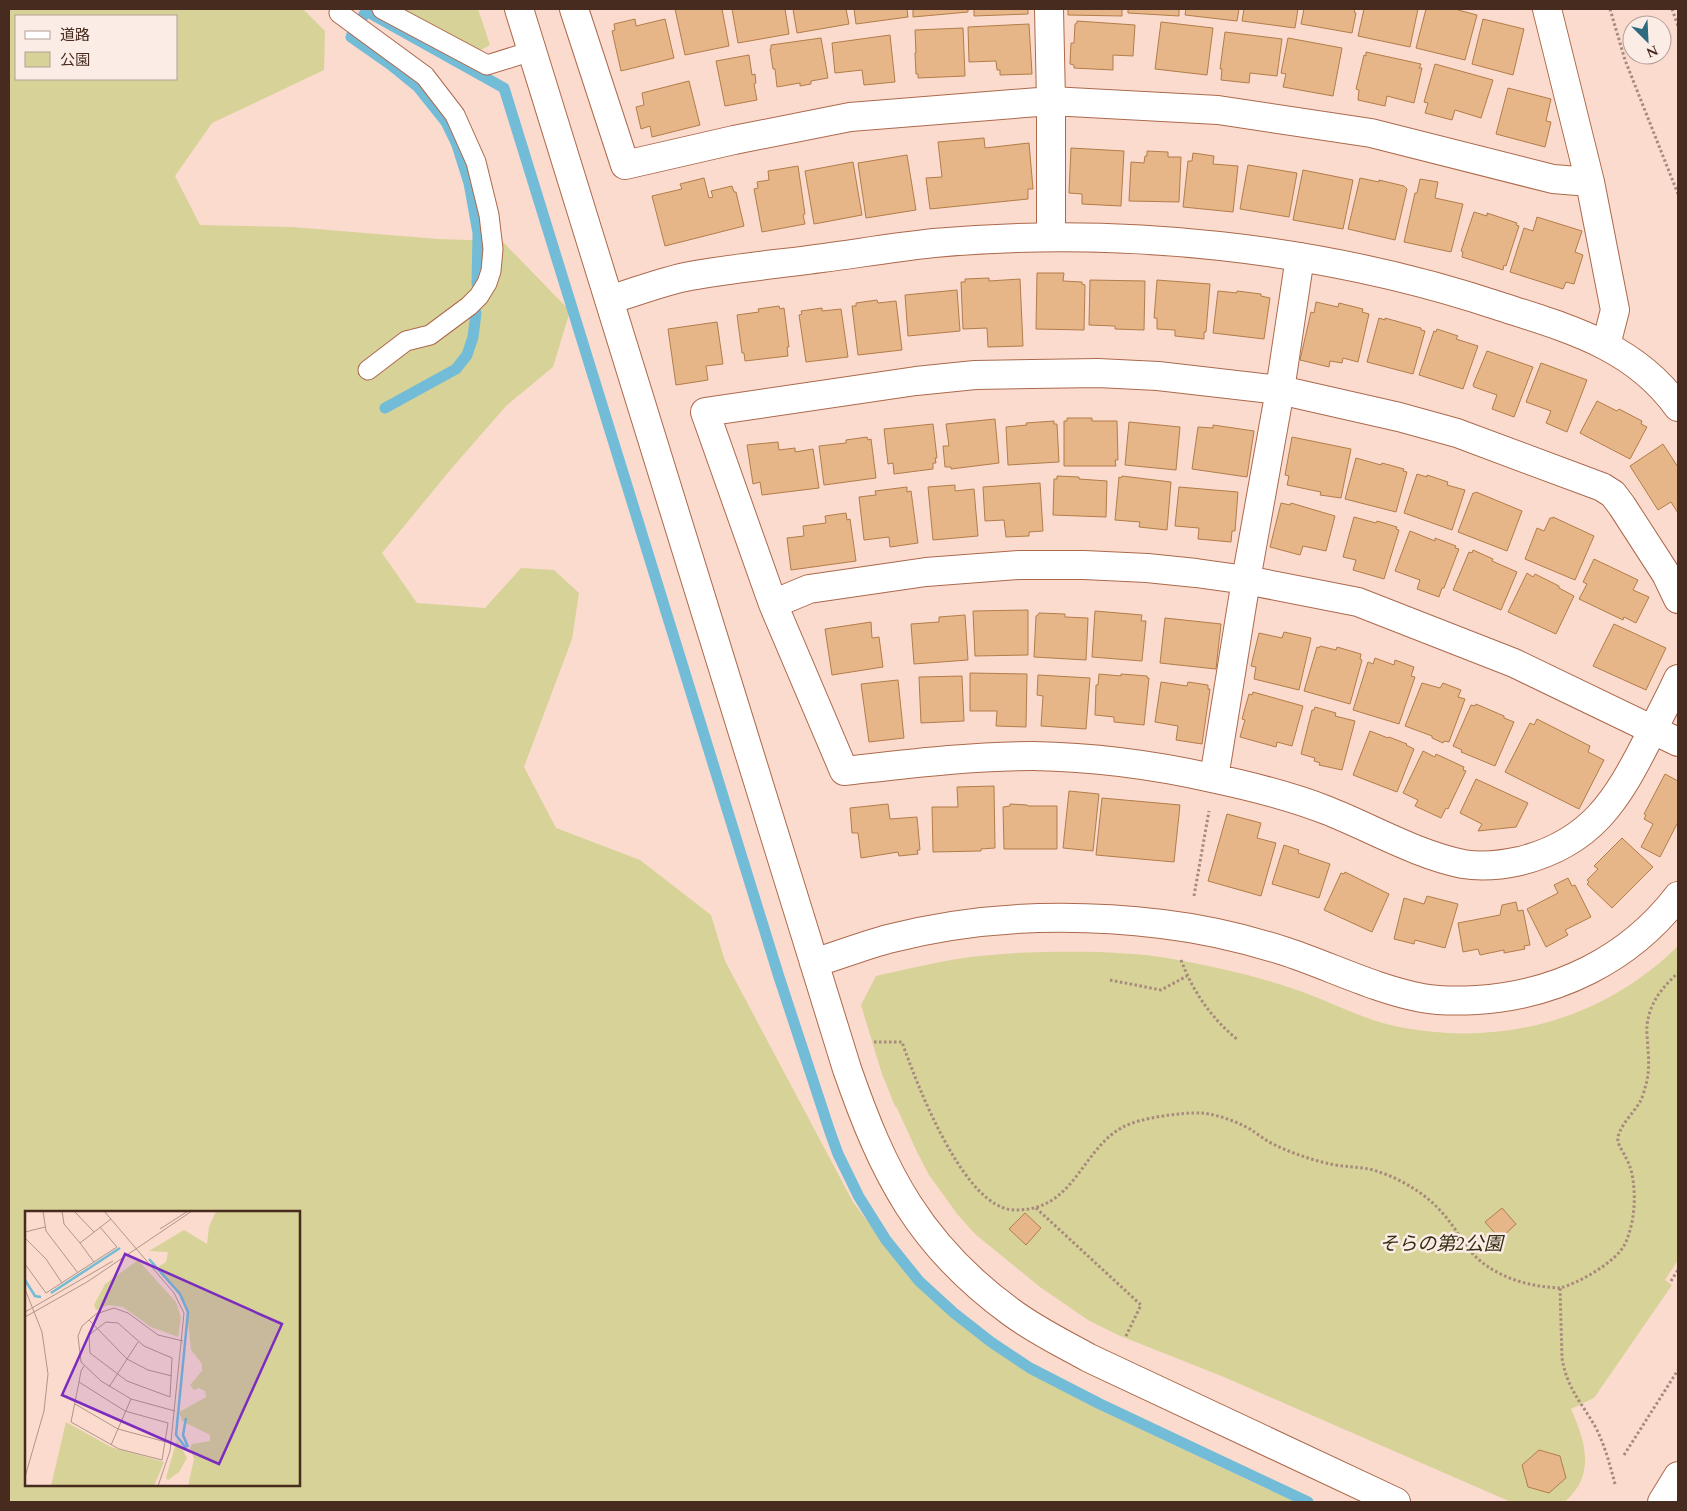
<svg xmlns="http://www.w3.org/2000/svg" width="1687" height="1511" font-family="Spectral,'Noto Sans JP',serif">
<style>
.green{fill:#d7d297;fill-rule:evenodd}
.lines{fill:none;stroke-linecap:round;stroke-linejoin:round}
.stream{stroke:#73bcd7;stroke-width:11}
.building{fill:#e6b588;stroke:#b37d49}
.lane-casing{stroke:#ac694c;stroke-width:21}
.street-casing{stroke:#ac694c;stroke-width:30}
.secondary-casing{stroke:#ac694c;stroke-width:30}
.path{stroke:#a8897d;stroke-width:3;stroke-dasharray:2.5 2.5;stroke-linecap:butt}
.lane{stroke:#fff;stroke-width:19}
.street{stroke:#fff;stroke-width:28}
.secondary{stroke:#fff;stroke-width:28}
.labels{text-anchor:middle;stroke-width:5;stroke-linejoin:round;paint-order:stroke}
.park-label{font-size:19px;font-style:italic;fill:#302d10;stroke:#fcece6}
.inset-river{fill:none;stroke:#73bcd7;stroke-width:2.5}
.inset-road{fill:none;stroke:#b39588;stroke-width:1}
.view{fill:#7b2cbf;fill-opacity:0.15;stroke:#7b2cbf;stroke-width:2.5}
.inset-edge{fill:none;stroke:#482b1f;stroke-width:2.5}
</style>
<rect width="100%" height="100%" fill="#fadbce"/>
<path class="green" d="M9,9H303L325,31L324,70L212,123L175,176L200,225L292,227L438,239L502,241L570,311L553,367L506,406L451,469L382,553L417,603L485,608L521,568L554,570L579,593L572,639L524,767L556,828L640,860L711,915L725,961L853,1202L903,1269L924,1292L942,1309L974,1334L1015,1363L1096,1408L1295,1502H9ZM16,16H176V79H16ZM26,1212H299V1485H26Z
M403,9H478L490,45L479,51Z
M1678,946V1260L1665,1280L1672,1285L1594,1398L1571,1409C1582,1434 1593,1463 1577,1488C1573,1493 1569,1499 1564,1502H1511L1224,1377L1118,1335L1088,1320L1040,1287L975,1234L958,1215L929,1175L917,1152L897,1108L895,1106L882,1074L861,1005L876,976C908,969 939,961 971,957C1013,952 1055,951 1098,952C1118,953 1140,954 1161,957C1207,965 1255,975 1300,991C1333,1003 1364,1020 1399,1027C1502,1047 1603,1020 1678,946Z"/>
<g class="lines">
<path class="stream" d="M362,18L366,11L504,88L779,977L830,1132L838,1154L859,1197L886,1240L919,1281L954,1313L991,1342L1030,1368L1100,1404L1308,1502
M353,32L351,37L391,65L418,87L446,122L457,145L469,183L478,233L477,284
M385,408L456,369L467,355L473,337L476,313"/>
</g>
<path class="building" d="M675,9H722L729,46L685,55Z
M732,9H785L789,34L738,43Z
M793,9H846L849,24L797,33Z
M854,9H907L908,17L856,24Z
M913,9H968V12L913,17Z
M974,9H1028V14L974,16Z
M1068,9H1122V16L1068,15Z
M1128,9H1179V16L1128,13Z
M1186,9H1239L1237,21L1185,15Z
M1244,9H1298L1295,28L1242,21Z
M1304,9H1355L1354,12L1356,13L1352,33L1301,24Z
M1364,9H1418L1410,47L1358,36Z
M1426,9H1458V10L1477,15L1465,60L1416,48Z
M635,19L636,26L665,19L674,58L621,71L612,31L615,30L614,24Z
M1483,19L1524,29L1513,75L1472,64Z
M1077,21L1135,25L1133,56L1113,55V70L1074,68V65L1070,64L1071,43H1074L1075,24L1077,23Z
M1161,22L1213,28L1207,75L1155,69Z
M1029,24L1032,74L1000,75V70H997L996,61L969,62L968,27Z
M963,28L965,76L918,78V74H916L915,53H916L915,30Z
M1225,32L1282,39L1277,76L1250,73L1249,83L1221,80L1222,69H1220Z
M890,35L895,82L864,85L862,70L835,73L832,43Z
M821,38L828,78L811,81V84L800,86V83L777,87L775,69H773L770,49H771V45Z
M1288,38L1342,48L1333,96L1283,87L1286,74L1281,73Z
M1366,52L1421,64L1419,68H1422L1414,103L1387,96L1385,106L1358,100L1359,90L1356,89L1364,55L1366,56Z
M749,55L752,75L755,74L756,83L754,84L757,100L725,106L716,61Z
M1435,64L1493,80L1481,118L1455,110L1452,120L1425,113L1428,103L1424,102Z
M689,81L700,125L652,137L650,126L641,129L636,107L644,105L642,93Z
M1508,88L1551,99L1546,121L1551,122L1545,147L1496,134Z
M984,138L985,148L1029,143L1033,189H1028V199L930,209L926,178L942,177L938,142Z
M1071,148L1124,151L1121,206L1082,204V194L1069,193Z
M1147,151L1168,152V157H1181L1179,202L1129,201L1131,162L1144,163L1145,156H1147Z
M1193,153L1214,156L1213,164L1238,166L1233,212L1183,207L1188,161H1192Z
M907,155L916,210L866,218L858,163Z
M853,162L862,215L814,224L805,171Z
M1248,165L1297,173L1289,217L1240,209Z
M798,166L805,214L803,215L805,224L762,232L754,189L758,188L757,182L769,180L768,171Z
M1303,170L1353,180L1343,229L1293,220Z
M704,178L709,198L713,197L711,191L732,186L734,192H736L744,226L665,246L652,196L682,189L680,184Z
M1360,178L1379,182V180L1404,186L1407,189L1395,240L1348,229Z
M1420,179L1438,182L1435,198L1463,204L1451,252L1404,242L1415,193H1417Z
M1474,212L1487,216V213L1517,223L1516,225L1519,226L1506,266L1504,265L1503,270L1462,257L1463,252L1461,251Z
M1537,217L1582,231L1575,252L1583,255L1574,284L1566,282L1563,289L1510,272L1524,228L1533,231Z
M1037,273H1064L1063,281L1082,282V284L1085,285L1084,330L1036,329Z
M989,278V281L1020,279L1023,346L988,347L987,328L963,329L961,282H965V279Z
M1090,280L1145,281L1144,330L1115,329V326L1089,325Z
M1157,280L1210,284L1206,332H1204V339L1175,336V330L1157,329V318H1154Z
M957,290L960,331L908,336L905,295Z
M1218,291L1237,293V291L1261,294V296L1270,298L1264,339L1213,333Z
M877,300L878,303L896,301L902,350L858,355L852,306H856V303Z
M1316,302L1338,307L1339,303L1363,309L1362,312L1369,314L1358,362L1343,358L1342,363L1330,361L1329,367L1300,360L1311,312L1314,313Z
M779,306L780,309L784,308L789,347H787L788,356L745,361L744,353H742L737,315L759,312L758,309Z
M822,308V311L841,309L848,357L806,362L799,315L802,314L801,311Z
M1379,318L1385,320V318L1421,328V330L1425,331L1413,374L1367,362Z
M717,322L723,364L706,366L708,380L676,385L668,329Z
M1437,329L1458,336L1456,339L1478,346L1463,389L1419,375L1434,331L1436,332Z
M1487,351L1533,367L1514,417L1492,409L1497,395L1474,387L1473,385Z
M1541,363L1587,380L1567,432L1546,423L1551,411L1526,402Z
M1597,401L1617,411L1619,409L1642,421L1641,424L1647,427L1630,459L1580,433Z
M1067,418H1092V421H1117L1118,460H1115L1116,466H1064V421H1067Z
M995,419L999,463L951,469V467H945L943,446H949L946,424Z
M1054,421V424H1057L1059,462L1008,465L1006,427L1027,425L1026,423Z
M1129,422L1180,427L1176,470L1125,465Z
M933,424L937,458H935L936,463H933V469L894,474L893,463L888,464L884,429Z
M1213,425L1254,431L1247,477L1192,469L1198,427L1213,428Z
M867,437L868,440L871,439L876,478L824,485L819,446L846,443V440Z
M1292,437L1351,449L1341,498L1320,495L1321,492L1287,485L1289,476L1285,475Z
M778,442L779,450L795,448V452L813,449L819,488L762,495L760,482L753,484L747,445Z
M1663,444L1678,467V513L1671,502L1658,510L1630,466Z
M1356,458L1381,465L1382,463L1404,469L1403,471L1407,472L1396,512L1345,499Z
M1417,474L1427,477V475L1448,482L1447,485L1465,490L1452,530L1404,513Z
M1057,476L1079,477V479L1107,481L1106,517L1053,515L1054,479H1057Z
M1122,476L1171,482L1167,530L1139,527L1140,522L1115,520L1119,477L1121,478Z
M1040,483L1043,531L1029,532V536L1006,537L1004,520L985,521L983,487Z
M955,485V491L974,489L978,536L933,540L928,487Z
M907,487V492L911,491L918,543L890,547L889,537L864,540L859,497L876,495L875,491Z
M1179,487L1238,492L1235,531H1232L1231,542L1198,539L1199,528L1175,526Z
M1476,492L1522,511L1507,551L1458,532L1473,493H1475Z
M1281,503L1290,505L1291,503L1335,516L1326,551L1303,546L1300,555L1270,547Z
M846,513L847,520L850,519L856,561L791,570L787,538L804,536L803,526L826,523L825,516Z
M1354,517L1376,523L1377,521L1397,527L1396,529L1399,530L1384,579L1353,570L1356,560L1343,557Z
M1553,517L1594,536L1575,580L1525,559L1537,528L1544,531L1550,518H1553Z
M1410,531L1435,541V538L1456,546L1455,548L1459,549L1444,588H1442L1439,597L1417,589L1420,580L1395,571Z
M1473,550L1493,559L1492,561L1517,572L1501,610L1453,590L1469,552L1472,553Z
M1594,559L1638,580L1633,590L1649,597L1636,623L1624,617L1623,620L1579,599L1587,584L1583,582Z
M1527,573L1533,577L1535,574L1559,586V588L1574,596L1556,634L1508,612Z
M1028,610V655L975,656L973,611Z
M1095,611L1142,615L1141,621H1146L1142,661L1092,657Z
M1039,613L1065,614V617L1088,618L1086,660L1034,657L1036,616L1038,615Z
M965,615L968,660L914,664L911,624L939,622V617Z
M1165,618L1221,624L1216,669L1160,663Z
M871,622L872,638L879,637L883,667L832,675L825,629Z
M1614,624L1666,648L1646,690L1593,666Z
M1284,632L1311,638L1299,690L1254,679L1256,667L1251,666L1259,633L1282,638Z
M1320,646L1336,650L1337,647L1361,654L1360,659L1362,660L1350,704L1304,691L1317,647L1319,648Z
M1375,658L1394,665L1395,660L1414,667L1411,676L1415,677L1399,724L1353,710L1368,662L1373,664Z
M970,673L1027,674L1026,727L996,726L997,711H970Z
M1099,674L1121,676V674L1147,676V678H1149L1144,725L1114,722V717L1095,715L1096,685H1098Z
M1038,675L1090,678L1086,729L1041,726L1043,696L1037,695Z
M962,676L964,721L921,723L919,677Z
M898,680L904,738L869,742L861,684Z
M1161,682L1187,686L1188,682L1208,685V689H1210L1202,744L1176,740L1178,726L1155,722Z
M1422,683L1440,688L1443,683L1461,690L1458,697L1465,699L1449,742L1444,741L1443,743L1432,738V736L1405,726Z
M1253,692L1303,706L1292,746L1277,742L1276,747L1240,737L1245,720L1242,719L1249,694L1252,695Z
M1476,704L1504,716V718L1514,722L1495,766L1461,752L1462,750L1453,746L1471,705L1475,706Z
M1315,707L1336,713L1335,716L1355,721L1342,770L1319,765L1320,763L1314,761L1315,758L1301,754L1312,710H1314Z
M1537,719L1590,746L1588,752L1604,760L1579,809L1505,772L1530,723L1534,725Z
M1370,731L1388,738L1389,737L1407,744L1406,745L1414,749L1397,792L1353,775Z
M1423,751L1435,757L1436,754L1464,767L1463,770L1466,771L1448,809L1446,808L1441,818L1415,806L1418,800L1403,793Z
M1665,774L1678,781V822L1660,857L1641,847L1653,824L1644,819L1646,815L1644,814Z
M1476,779L1528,803L1516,827L1478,831L1482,824L1460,813Z
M994,786L995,848L981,849V851L933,852L932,807H958L957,787Z
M1069,791L1099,794L1093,851L1063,848Z
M1102,798L1180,805L1174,862L1096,855Z
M888,804L890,819L917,817L920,850H917L918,854L899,856L898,852L861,858L858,833H852L850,808Z
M1010,804L1027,805L1028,806H1057V849H1004L1003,807L1010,806Z
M1227,814L1261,823L1257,838L1276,843L1261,896L1208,881Z
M1622,838L1653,867L1612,908L1587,884L1589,882L1587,880L1598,869L1594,866Z
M1284,845L1299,850L1298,853L1330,864L1319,898L1272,884Z
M1345,872L1389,894L1372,932L1324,910L1341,873L1344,874Z
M1568,878L1572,886L1575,885L1591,917L1565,930L1568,935L1546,947L1527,909L1558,893L1554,885Z
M1427,896L1458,904L1445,948L1415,940L1414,944L1394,939L1404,898L1424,904Z
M1516,902L1518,911L1523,910L1530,945L1524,946L1525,949L1504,953V950L1480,955L1478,949L1463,952L1458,923L1500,915L1502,905Z
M1502,1208L1516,1224L1500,1239L1485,1222Z
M1025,1213L1041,1228L1026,1245L1009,1229Z
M1539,1450L1560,1456L1566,1478L1549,1493L1528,1487L1522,1465Z"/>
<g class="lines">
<g class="lane-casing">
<path id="lane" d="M342,9L339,13L425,76L455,115L476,162L489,215L493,249L491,271L487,283L479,296L469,306L430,335L406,341L368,370
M382,9L487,65L532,51"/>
</g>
<g class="street-casing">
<path id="street" d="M574,9L625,165L734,140L850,117L1051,101L1218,110L1371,133L1553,179L1590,182
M1049,9L1051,101V237
M1547,9L1590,182L1615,310L1606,345
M1678,599L1666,574L1622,506L1613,494L1602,487L1457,433L1399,417L1280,390L1158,376L1098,373L975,375L916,381L705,412L773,604L844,771C907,764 970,756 1033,756C1093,757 1154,765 1212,778C1250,786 1290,796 1326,810C1372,828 1415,854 1463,864C1481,867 1502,865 1520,861C1592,843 1617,800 1648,739C1658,719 1669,699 1678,679
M773,604L809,589L926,572L1019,565H1084L1147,568L1196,573L1246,580L1358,602L1514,663L1678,742
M1214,778L1246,580L1280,390L1300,257"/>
</g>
<g class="secondary-casing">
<path id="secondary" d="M519,9L847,1069C883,1173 919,1245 1011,1312C1035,1330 1062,1343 1089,1358L1396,1502
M609,300C636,292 663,281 690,276C734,268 779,264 823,258C860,253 897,247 934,243C1121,226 1323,247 1502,307C1570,329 1634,346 1678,407
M814,963C839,955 863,946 888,939C977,916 1071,913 1162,924C1204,929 1247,939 1287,952C1332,967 1375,989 1422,998C1439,1001 1459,1001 1477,1000C1556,995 1629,960 1678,896
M1662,1502L1678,1476"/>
</g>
<path class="path" d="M1610,9L1625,60L1678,194
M1672,9L1678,26
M1194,896L1209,811
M1181,960C1193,992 1212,1019 1238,1040
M1110,980L1161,990L1187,976
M874,1042H902C917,1085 959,1193 1004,1208C1012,1211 1021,1210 1029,1209C1076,1201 1084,1148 1123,1127C1139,1118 1182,1112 1202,1113C1219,1115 1235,1121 1250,1129C1258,1134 1266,1141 1275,1145C1294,1154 1315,1161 1335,1165C1347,1167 1358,1167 1369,1169C1386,1173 1402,1181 1416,1190C1430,1199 1442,1211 1452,1225C1459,1234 1464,1245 1472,1253C1494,1277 1529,1287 1560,1288
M1036,1208L1141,1305L1125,1338
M1671,1281L1678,1270
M1624,1455L1678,1370
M1615,1484C1610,1465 1605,1446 1596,1428C1582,1403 1567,1389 1562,1358L1560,1288C1579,1283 1616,1262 1625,1244C1634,1224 1636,1201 1633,1180C1632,1172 1630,1165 1626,1158C1624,1153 1619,1147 1618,1141C1616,1130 1634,1112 1640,1102C1642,1098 1644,1092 1645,1088C1651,1069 1648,1053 1647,1035C1645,1009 1660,989 1678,973"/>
<use href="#lane" class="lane"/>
<use href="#street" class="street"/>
<use href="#secondary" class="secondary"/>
</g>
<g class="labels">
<g class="park-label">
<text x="1441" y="1250">そらの第2公園</text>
</g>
</g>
<g transform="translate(25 1211)">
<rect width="275" height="275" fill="#fadbce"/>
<path d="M191,0H275V275H163L169,248L165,237L167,233L185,230V224L157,210L154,201L181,186L180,180L174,177L169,179L165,174L177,160V153L166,139L161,93L133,56L141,51L143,41L124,40L159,19L182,33L184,16ZM113,49L151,91L156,106L153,126L126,116L98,96L83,94L71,99L69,94L80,73ZM41,211L86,236L139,251L129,275H26ZM152,229L162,247L154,261L143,269L141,267Z" fill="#d7d297"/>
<path class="inset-river" d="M124,48L155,83L163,101L151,224L161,237M0,69L10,85L16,86M26,82L95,37M161,207L158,224L163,236"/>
<path class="inset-road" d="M18,0L21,20L53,62M37,0L39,13L55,32L86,8M49,0L69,21M79,0L149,82L159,102L145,240L133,275M135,18L163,0M0,21L20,16M0,27L21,48L37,72M55,32L69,51M0,53L21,82L92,36L75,16M0,78L17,121L23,163L19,200L0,266M0,101L88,50M0,106L62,71L167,0M64,109L102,148L123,159L147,165M81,111L93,112L119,135L147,147L145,186L102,170L65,142L64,124ZM54,171L100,200L143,212L137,249L94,238L46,211L54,171L56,160L59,155M84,176L113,131M50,193L93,218L141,231M150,200L106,188L76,170L56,151L53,125L57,115L71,103L89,97L103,102L133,124L158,130M86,234L106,188"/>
<path class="view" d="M100,43L257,113L194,253L37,184Z"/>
<rect width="275" height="275" class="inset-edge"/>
</g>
<rect width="1687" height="1511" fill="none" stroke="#482b1f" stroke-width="20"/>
<rect x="15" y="15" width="162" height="65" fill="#fcece6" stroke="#b49f96"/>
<rect x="25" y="31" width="25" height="8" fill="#ffffff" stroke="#b49f96"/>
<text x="60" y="40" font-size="15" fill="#482b1f">道路</text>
<rect x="25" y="52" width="25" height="15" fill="#d7d297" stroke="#b49f96"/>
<text x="60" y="65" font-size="15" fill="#482b1f">公園</text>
<g transform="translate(1647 40) rotate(156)"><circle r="24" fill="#fcece6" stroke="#b49f96"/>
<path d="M0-4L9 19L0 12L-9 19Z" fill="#2d6b81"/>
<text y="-8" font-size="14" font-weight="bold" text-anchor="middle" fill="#482b1f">N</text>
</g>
</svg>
